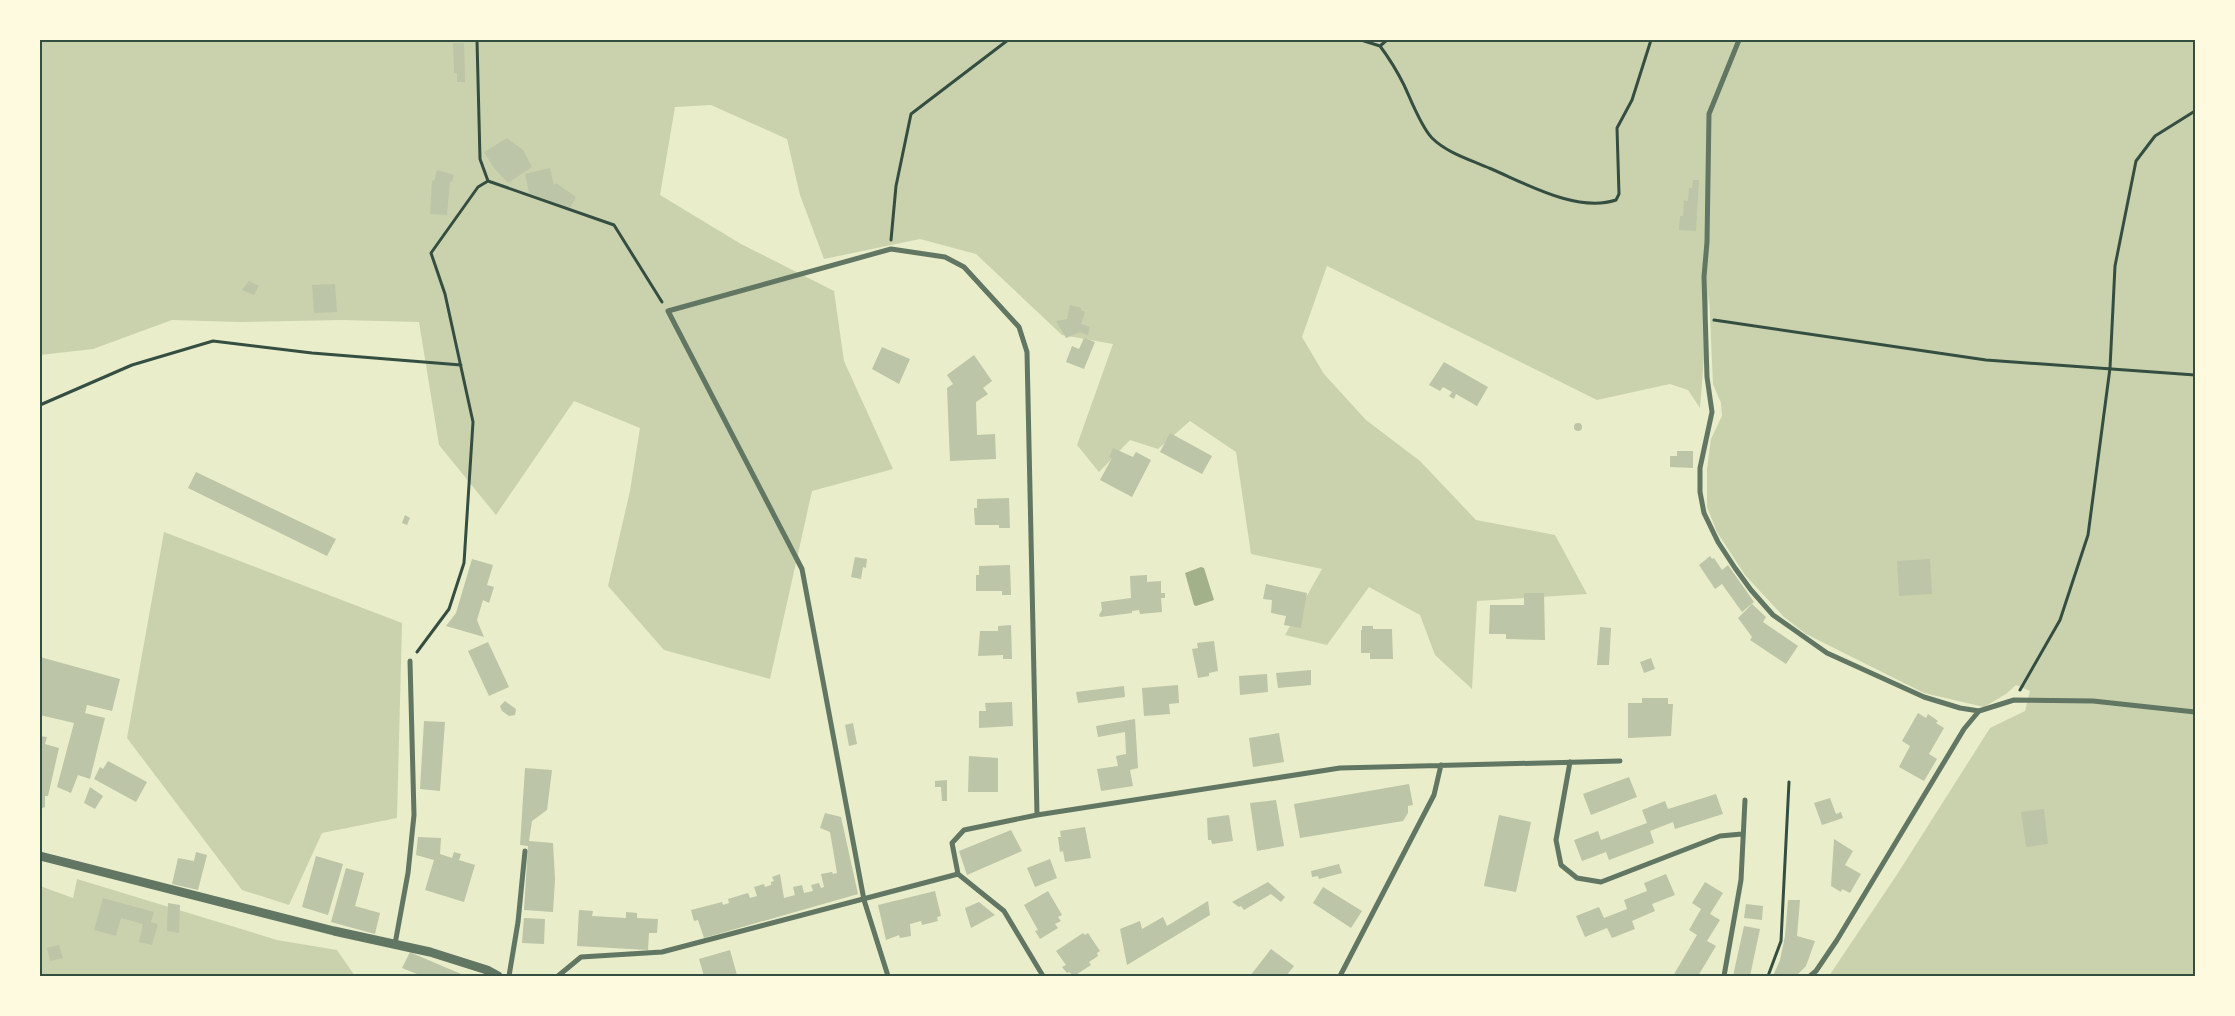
<svg xmlns="http://www.w3.org/2000/svg" width="2235" height="1016" font-family="Figtree,sans-serif">
<style>
.green{fill:#cad2ad}
.water{fill:#a3b18a}
.building{fill:#bcc5a7}
.lines{fill:none;stroke-linecap:round;stroke-linejoin:round}
.path{stroke:#344e41;stroke-width:3}
.minor{stroke:#617663;stroke-width:5}
.tertiary{stroke:#617663;stroke-width:9}
.neatline{fill:none;stroke:#344e41;stroke-width:2}
</style>
<rect width="100%" height="100%" fill="#e9edc9"/>
<path class="green" d="M40,40H2195V976H1829L1898,873L1990,728L2025,711L2030,691L2016,685L2006,694L1984,707L1924,693L1806,634L1784,617L1745,575L1717,532L1707,507V469L1711,439L1722,416L1721,403L1713,384L1709,294L1700,408L1688,390L1670,384L1597,400L1327,266L1302,337L1324,374L1366,420L1420,461L1476,520L1555,535L1587,594L1477,601L1472,689L1435,655L1420,615L1369,587L1327,645L1285,635L1322,569L1251,554L1236,452L1190,421L1158,449L1130,440L1099,472L1077,445L1113,344L1062,335L976,254L920,239L824,259L800,195L787,139L711,105L675,107L660,195L741,244L834,291L844,361L893,469L812,491L770,679L664,650L608,586L630,491L640,428L574,401L496,515L439,445L419,322L341,320L240,322L172,320L93,349L40,355Z
M164,532L402,623L397,818L322,833L289,905L242,890L127,738Z
M77,879L277,940L337,950L355,976H40V886L73,898Z"/>
<path class="water" d="M1201,567L1204,568L1214,600L1196,606L1194,605L1185,573Z"/>
<path class="building" d="M453,43H464L465,82H457V73H454Z
M507,138L523,150L532,167L508,183L494,168L484,152Z
M550,168L554,185L556,183L576,197L570,208L529,193L525,174Z
M437,170L454,175L452,182H450L447,215L430,214L432,180L434,181Z
M1693,180H1699L1696,231L1679,230L1680,216H1683L1684,200L1688,201L1689,188H1692Z
M249,281L259,286L254,295L242,290Z
M335,284L337,312L314,313L312,285Z
M1070,305L1081,308V310L1085,312L1081,324L1090,327L1088,335L1080,332L1066,338L1056,321L1067,319Z
M1084,338L1095,342L1084,369L1066,362L1072,346L1079,349Z
M882,347L910,359L899,384L872,369Z
M974,355L992,381L983,388L988,394L976,402L977,435L995,434L996,459L950,461L947,388L953,384L947,375Z
M1444,362L1488,387L1477,406L1456,394L1454,399L1449,396L1452,392L1443,387L1440,391L1429,385Z
M1574 427a4 4 0 1 1 8 0a4 4 0 1 1-8 0Z
M1170,433L1212,456L1202,474L1160,452Z
M1113,448L1133,457L1136,452L1151,460L1132,497L1100,480L1112,458L1109,457Z
M1677,451H1693V468L1670,467V456H1677Z
M196,472L336,539L327,556L188,488Z
M1009,498L1010,528H999V525H975L974,508H977V499Z
M405,515L410,518L407,525L402,523Z
M1710,556L1712,559L1714,558L1722,570L1728,565L1754,602L1742,612L1722,584L1715,589L1699,565Z
M855,557L867,559L866,568L863,567L861,579L851,577Z
M472,559L493,565L487,585L494,587L489,603L483,600L477,620L484,637L446,626L456,613Z
M1930,559L1932,594L1899,596L1897,561Z
M1010,565L1011,595H1002V591H976V575H979V566Z
M1147,575V582L1161,581V593H1165V598H1161L1162,612L1140,614L1139,610L1132,611V613L1100,617L1099,615L1102,610L1101,602L1131,598L1130,576Z
M1266,584L1307,593L1301,628L1284,625L1286,616L1271,613L1272,600L1263,599Z
M1524,593H1544L1545,640L1506,639V634H1489L1490,605H1524Z
M1752,604L1766,617L1763,622L1798,646L1786,664L1750,640L1752,637L1738,618Z
M1011,625L1012,659H1003V655L978,656L980,631H998V626Z
M1362,626H1373V629H1392L1393,659H1370V653H1361V630H1362Z
M1600,627L1611,628L1609,665H1597Z
M1214,641L1218,671L1209,673V676L1198,678L1192,649L1198,648L1197,643Z
M488,642L509,687L489,696L468,651Z
M40,657L120,679L112,711L87,705L85,713L105,718L90,779L78,775L71,793L57,787L74,723L40,715Z
M1651,658L1655,669L1644,673L1640,662Z
M1311,670V685L1278,688L1276,673Z
M1267,674L1268,692L1240,695L1239,676Z
M1178,685L1179,703L1169,704L1170,714L1144,716L1142,688Z
M1124,686L1125,697L1078,703L1076,692Z
M1642,698H1668V704H1673L1671,736L1628,738V703H1642Z
M505,701L516,709L515,715L509,716L502,711L500,706Z
M1012,702L1013,726L979,728V711H986L985,703Z
M1918,713L1926,718L1928,714L1938,721L1936,723L1944,728L1929,754L1937,759L1924,781L1899,767L1910,746L1902,741Z
M1135,719L1138,768L1130,770L1133,786L1101,791L1097,769L1118,766L1116,756L1126,754L1125,732L1098,737L1096,726Z
M424,721L445,722L440,791L420,789Z
M853,723L857,744L849,746L845,725Z
M1279,733L1284,762L1253,767L1249,738Z
M40,736L47,737L45,744L59,748L48,796H45V807L40,809Z
M969,756L998,758V792H968Z
M108,761L147,782L136,802L94,779L100,767L103,769Z
M525,768L552,770L547,810L532,821L529,841L553,843L555,879L553,912L524,910L528,846L520,845Z
M1629,777L1637,797L1591,815L1583,794Z
M947,780V801H942L941,787H935V781Z
M1409,784L1413,805L1408,806V813L1403,821L1300,838L1294,804Z
M90,787L103,796L95,809L84,803Z
M1716,794L1723,814L1675,829L1673,822L1650,831L1654,843L1609,860L1606,852L1582,861L1574,840L1598,831L1601,840L1647,823L1642,810L1665,801L1668,809Z
M1830,798L1836,814L1841,812L1843,818L1822,825L1814,803Z
M1276,800L1284,846L1257,851L1250,803Z
M2044,809L2048,844L2026,847L2021,812Z
M825,813L841,817L858,894L704,938L698,920L694,921L691,910L722,902L723,905L729,903L728,899L748,893L750,898L757,896L754,887L764,884L765,887L771,885V882L774,881L772,877L780,874L784,898L795,895L793,887L802,885L804,893L813,891L811,885L819,883L821,888L824,887L821,874L832,872L833,874L837,873L830,832L820,828Z
M1229,815L1233,841L1212,844L1211,840H1208L1207,818Z
M1499,815L1531,822L1516,892L1484,886Z
M1085,827L1091,858L1065,862L1063,851L1060,852L1058,837H1061L1060,831Z
M1011,830L1022,851L967,875L959,851Z
M418,837L441,838L440,854L452,858L454,852L461,854L459,860L475,865L464,902L425,890L434,860L416,855Z
M1834,839L1853,851L1845,865L1861,874L1850,893L1842,889L1841,892L1831,886Z
M196,852L207,855L198,890L172,884L178,858L194,861Z
M316,856L343,864L328,915L302,907Z
M1050,859L1057,878L1035,887L1027,868Z
M1339,864L1342,873L1319,879L1318,876L1312,877L1311,871Z
M346,868L364,873L355,906L380,913L375,934L331,922Z
M1666,874L1675,895L1652,904L1655,911L1632,921L1635,929L1612,938L1607,928L1585,937L1576,916L1599,907L1604,918L1627,909L1624,900L1647,891L1644,883Z
M1268,882L1285,897L1281,902L1271,894L1244,910L1241,906L1239,907L1232,902Z
M1705,882L1723,893L1710,914L1720,920L1707,941L1716,946L1698,976H1673L1697,935L1689,930L1701,909L1692,903Z
M1323,887L1362,911L1351,928L1313,903Z
M935,891L941,916L937,917L938,921L922,925L921,921L910,924L911,936L900,938L899,935L886,940L878,905Z
M1048,891L1062,915L1058,917L1061,921L1055,924L1058,928L1040,939L1035,931L1038,930L1024,905Z
M103,898L154,912L151,922L158,924L152,945L139,942L143,924L121,918L116,936L94,930Z
M1788,900H1800L1797,936L1815,941L1806,966L1796,976H1773L1780,960L1785,936Z
M1208,901L1210,915L1127,965L1120,929L1140,921L1142,929L1163,917L1167,926Z
M979,902L995,915L971,928L965,908Z
M168,903L180,905L179,933L167,931Z
M1746,904L1763,906L1762,920L1744,918Z
M579,910L593,911L592,916L626,918V912L637,913V918L658,919L657,933H649L648,950L577,946Z
M524,918L545,919L544,944L522,943Z
M1744,926L1760,929L1750,976H1733Z
M1083,933L1085,935L1088,933L1100,951L1097,953L1098,956L1089,962L1091,965L1074,976L1069,972L1067,973L1062,967L1066,965L1056,951Z
M59,945L63,958L50,961L47,948Z
M1271,949L1294,966L1286,976H1250Z
M730,950L737,975L704,976L699,959Z
M410,952L421,957L466,976H422L402,968Z"/>
<g class="lines">
<path class="path" d="M477,40L480,159L488,181L614,225L662,302
M1361,40L1380,46C1389,58 1397,71 1404,85C1411,100 1421,127 1432,138C1447,153 1471,160 1489,168C1525,183 1576,213 1616,200L1619,194L1617,128L1632,100L1651,40
M1380,46L1387,40
M891,240L896,186L911,114L1008,40
M1714,320L1986,360L2195,375
M40,405L132,365L213,341L312,353L461,365
M417,652L449,609L464,563L473,422L445,294L431,253L478,187L488,181
M2020,690L2060,620L2088,535L2110,368L2115,266L2136,161L2155,136L2195,111
M1768,976L1781,941L1789,782"/>
<path class="minor" d="M1739,40L1709,114L1707,242L1704,277L1707,377L1712,412L1700,468V492L1704,513L1718,542L1735,568L1751,590L1773,615L1827,653L1924,697L1960,708L1979,711L2014,700L2093,701L2195,712
M1570,762L1556,840L1561,865L1577,878L1601,882L1720,836L1742,834
M958,874L1004,911L1043,976
M395,944L408,873L414,815L410,661
M509,976L518,922L525,851
M558,976L581,957L662,952L958,874L952,843L964,830L1037,815L1340,768L1620,761
M888,976L864,900L802,569L668,311L891,249L945,257L964,267L1019,327L1027,352L1037,815
M1340,976L1434,795L1441,765
M1724,976L1741,880L1745,800
M1810,976L1816,971L1837,940L1964,729L1979,711"/>
<path class="tertiary" d="M40,856L334,931L430,952L487,970L498,976"/>
</g>
<rect width="2235" height="1016" fill="none" stroke="#fefae0" stroke-width="82"/>
<rect x="41" y="41" width="2153" height="934" class="neatline"/>
</svg>
